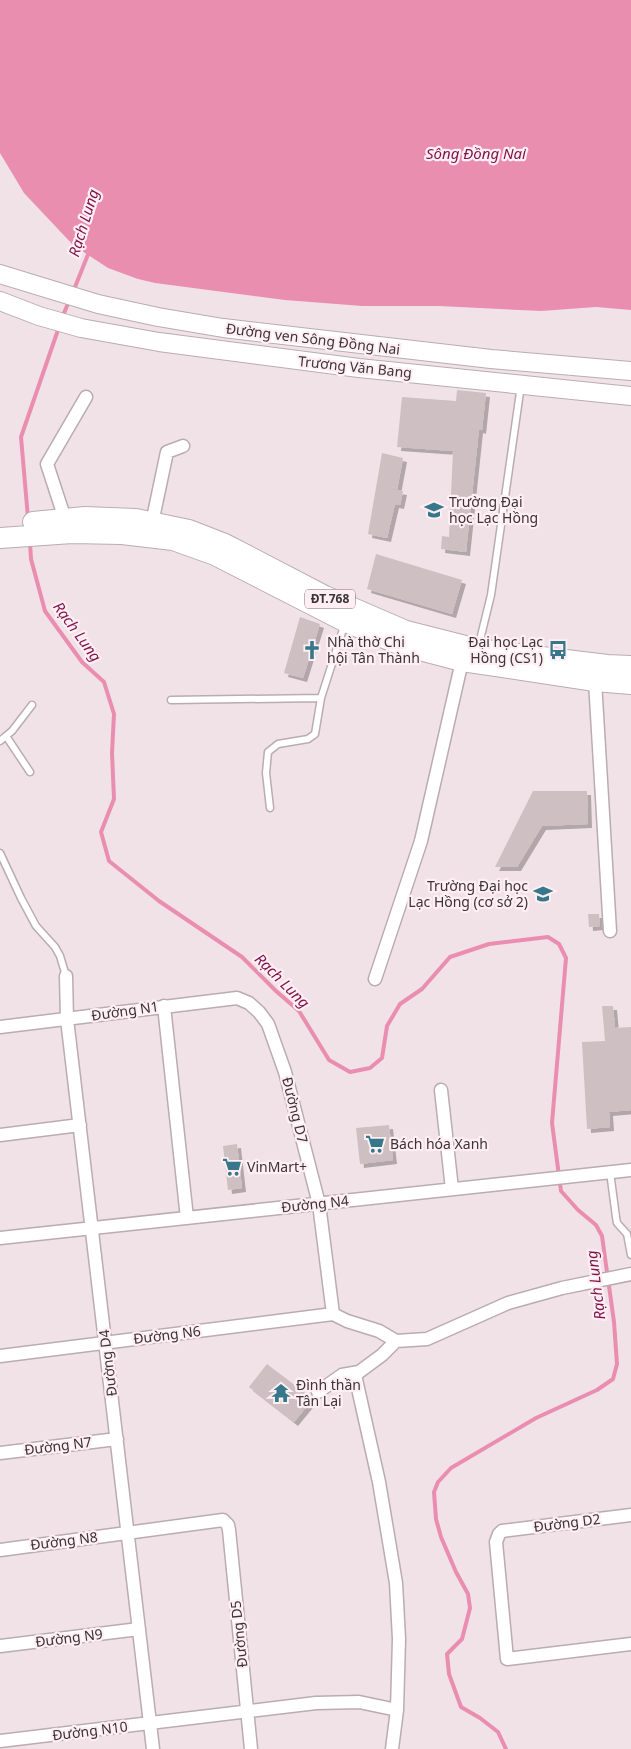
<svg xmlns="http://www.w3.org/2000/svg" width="631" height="1749" font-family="'Noto Sans',sans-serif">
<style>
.water{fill:#ea8eb0}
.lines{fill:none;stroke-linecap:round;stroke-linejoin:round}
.stream{stroke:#ea8eb0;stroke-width:4}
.building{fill:#cebfc3;filter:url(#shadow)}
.lane-casing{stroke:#baacb0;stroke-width:9}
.street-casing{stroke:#baacb0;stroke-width:15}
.secondary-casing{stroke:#baacb0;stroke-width:20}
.primary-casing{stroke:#baacb0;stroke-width:22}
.lane{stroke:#fff;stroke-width:6}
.street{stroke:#fff;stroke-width:12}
.secondary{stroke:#fff;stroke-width:18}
.primary{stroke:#fff;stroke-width:20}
.labels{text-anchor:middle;stroke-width:4.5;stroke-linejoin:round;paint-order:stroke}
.shield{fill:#ffeff4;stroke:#756c6f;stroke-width:1}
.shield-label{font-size:12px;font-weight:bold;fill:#3a3436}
.street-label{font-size:14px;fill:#3a3436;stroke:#ffeff4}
.poi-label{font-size:14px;fill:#3a3436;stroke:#ffeff4;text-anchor:start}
.water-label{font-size:15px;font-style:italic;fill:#7e1249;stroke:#ffeff4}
</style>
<defs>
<filter id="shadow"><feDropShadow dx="4" dy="4" stdDeviation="0" flood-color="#0004"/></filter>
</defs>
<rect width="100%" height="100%" fill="#f1e2e7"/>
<path class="water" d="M0,0H631V310L596,307L541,311L439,306H362L285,300L155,283L138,279L108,268L73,245L24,193L0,153Z"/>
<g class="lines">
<path class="stream" d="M73,292L89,252
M62,318L69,301
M28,518L21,437L59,327
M30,543L31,559L45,611L82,662L104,682L114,714L112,753L114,799L101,832L109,861L159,901L242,957L276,991L299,1011L329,1060L350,1072L370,1068L382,1058L387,1026L400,1004L422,989L450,957L489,944L548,937L559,944L566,958L552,1123L561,1191L578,1210L596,1225L602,1236L614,1322L617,1364L613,1379L597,1390L536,1418L451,1468L438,1482L434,1492L436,1519L441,1537L456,1572L468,1594L470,1608L462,1639L447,1654L449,1674L461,1707L480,1718L498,1732L506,1749"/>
</g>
<path class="building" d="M457,390L486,393L482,430L479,429L466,552L441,549L442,536L449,537L453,451L397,447L402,397L456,401Z
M382,453L403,458L397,490L403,491L400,505L395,504L387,538L368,534Z
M376,554L462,580L452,614L367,589Z
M300,617L320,624L303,678L284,673Z
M533,791H587L588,824L542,826L517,867H495Z
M588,914H599L600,926L589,927Z
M602,1006H613L615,1028L631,1027V1110L609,1112L610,1127L587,1129L582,1042L605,1041Z
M389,1125L393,1160L360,1164L356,1128Z
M237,1144L242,1188L228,1190L223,1146Z
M267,1364L313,1399L294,1422L249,1387Z"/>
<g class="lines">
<g class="lane-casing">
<path id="lane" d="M478,648L491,595L520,392
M171,700L321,698
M6,736L30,772
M0,741L12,731L32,705
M270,808L266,773L268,752L278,744L308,739L315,734L321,698L345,623
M0,853L21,898L36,926L55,947L60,956L66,976
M610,1172L616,1217L617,1223L627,1234L631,1255"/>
</g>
<g class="street-casing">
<path id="street" d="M65,519L47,464L86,397
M152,523L167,452L183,446
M595,681L610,931
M66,976L67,1019L153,1749
M375,979L421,841L462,661
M164,1006L187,1218
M0,1027L237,998L249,1003L259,1012L268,1024L285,1072L319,1204L333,1314
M441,1090L452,1189
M0,1135L80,1125
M0,1238L631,1170
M333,1314L347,1321L379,1331L396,1341L427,1339L508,1303L562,1288L631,1274
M0,1356L333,1314
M318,1392L342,1375L359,1372
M0,1453L117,1439
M631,1515L502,1531L499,1534L496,1542L507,1659L631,1644
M0,1550L223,1520L228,1525L229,1530L251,1749
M0,1646L139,1629
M0,1741L316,1703L359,1702L397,1710
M392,1749L397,1710L399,1639L396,1583L379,1482L355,1375L382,1355L396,1341"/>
</g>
<g class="secondary-casing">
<path id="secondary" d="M0,274L98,304L158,317L223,328L491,359L631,371
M0,301L39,316L81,328L159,342L359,368L631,396"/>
</g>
<g class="primary-casing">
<path id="primary" d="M33,522L85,517L136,519L189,530L225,544L325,596L406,631L477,649L607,665L631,666
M0,538L72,533L122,534L173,540L215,555L346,622L401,645L462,661L595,681L631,684"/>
</g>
<use href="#lane" class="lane"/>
<use href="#street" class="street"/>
<use href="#secondary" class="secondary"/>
<use href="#primary" class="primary"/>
</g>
<defs>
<g id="university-bare" transform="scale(1.5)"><path d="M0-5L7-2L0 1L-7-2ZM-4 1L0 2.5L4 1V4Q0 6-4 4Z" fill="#36788a" stroke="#ffeff4" stroke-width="2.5" paint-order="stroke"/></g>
<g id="church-bare" transform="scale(1.5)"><path d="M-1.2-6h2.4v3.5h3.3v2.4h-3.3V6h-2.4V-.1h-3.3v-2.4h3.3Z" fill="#36788a" stroke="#ffeff4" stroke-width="2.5" paint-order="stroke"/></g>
<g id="bus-bare" transform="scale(1.5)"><path d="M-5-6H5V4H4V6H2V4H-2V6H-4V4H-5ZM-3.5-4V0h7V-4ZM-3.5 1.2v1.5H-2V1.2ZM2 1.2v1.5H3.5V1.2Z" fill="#36788a" stroke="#ffeff4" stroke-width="2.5" paint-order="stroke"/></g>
<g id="supermarket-bare" transform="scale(1.5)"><path d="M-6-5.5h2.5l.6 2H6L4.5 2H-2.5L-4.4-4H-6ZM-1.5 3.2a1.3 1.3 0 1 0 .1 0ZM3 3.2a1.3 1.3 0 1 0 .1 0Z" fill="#36788a" stroke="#ffeff4" stroke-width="2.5" paint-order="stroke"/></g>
<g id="temple-bare" transform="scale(1.5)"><path d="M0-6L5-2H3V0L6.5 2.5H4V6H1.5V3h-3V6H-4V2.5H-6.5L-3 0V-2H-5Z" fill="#36788a" stroke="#ffeff4" stroke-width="2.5" paint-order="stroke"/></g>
</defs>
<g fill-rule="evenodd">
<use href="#university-bare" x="434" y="510"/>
<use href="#church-bare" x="312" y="650"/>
<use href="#bus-bare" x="558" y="650"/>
<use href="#university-bare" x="543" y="894"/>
<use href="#supermarket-bare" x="375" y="1144"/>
<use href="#supermarket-bare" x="232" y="1167"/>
<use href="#temple-bare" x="281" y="1393"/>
</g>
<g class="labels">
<rect class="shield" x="305" y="589.5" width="50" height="19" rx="4"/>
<g class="shield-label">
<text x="330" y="603">ĐT.768</text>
</g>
<g class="street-label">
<text transform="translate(313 339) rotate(7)" y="5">Đường ven Sông Đồng Nai</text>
<text transform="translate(355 367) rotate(6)" y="5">Trương Văn Bang</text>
<text transform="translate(125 1011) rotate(-8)" y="5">Đường N1</text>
<text transform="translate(295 1110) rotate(76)" y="5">Đường D7</text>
<text transform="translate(315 1204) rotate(-6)" y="5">Đường N4</text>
<text transform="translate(167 1335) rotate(-7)" y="5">Đường N6</text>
<text transform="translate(108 1363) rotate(-97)" y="5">Đường D4</text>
<text transform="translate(58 1446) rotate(-7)" y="5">Đường N7</text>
<text transform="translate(567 1523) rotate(-7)" y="5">Đường D2</text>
<text transform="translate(64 1541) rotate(-7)" y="5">Đường N8</text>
<text transform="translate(239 1634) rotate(-96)" y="5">Đường D5</text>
<text transform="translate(69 1638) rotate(-7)" y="5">Đường N9</text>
<text transform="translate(90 1731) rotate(-7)" y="5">Đường N10</text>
</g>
<g class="poi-label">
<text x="449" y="507">Trường Đại<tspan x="449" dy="16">học Lạc Hồng</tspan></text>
<text x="327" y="647">Nhà thờ Chi<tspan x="327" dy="16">hội Tân Thành</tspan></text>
<text x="543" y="647" text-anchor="end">Đại học Lạc<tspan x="543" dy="16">Hồng (CS1)</tspan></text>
<text x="528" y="891" text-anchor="end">Trường Đại học<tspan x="528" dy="16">Lạc Hồng (cơ sở 2)</tspan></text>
<text x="390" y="1149">Bách hóa Xanh</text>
<text x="247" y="1172">VinMart+</text>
<text x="296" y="1390">Đình thần<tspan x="296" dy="16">Tân Lại</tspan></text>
</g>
<g class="water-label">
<text x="476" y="159">Sông Đồng Nai</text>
<text transform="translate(84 223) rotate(-73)" y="5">Rạch Lung</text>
<text transform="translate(77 632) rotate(54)" y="5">Rạch Lung</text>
<text transform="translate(282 981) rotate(45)" y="5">Rạch Lung</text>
<text transform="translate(596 1285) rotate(-97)" y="5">Rạch Lung</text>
</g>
</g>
</svg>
